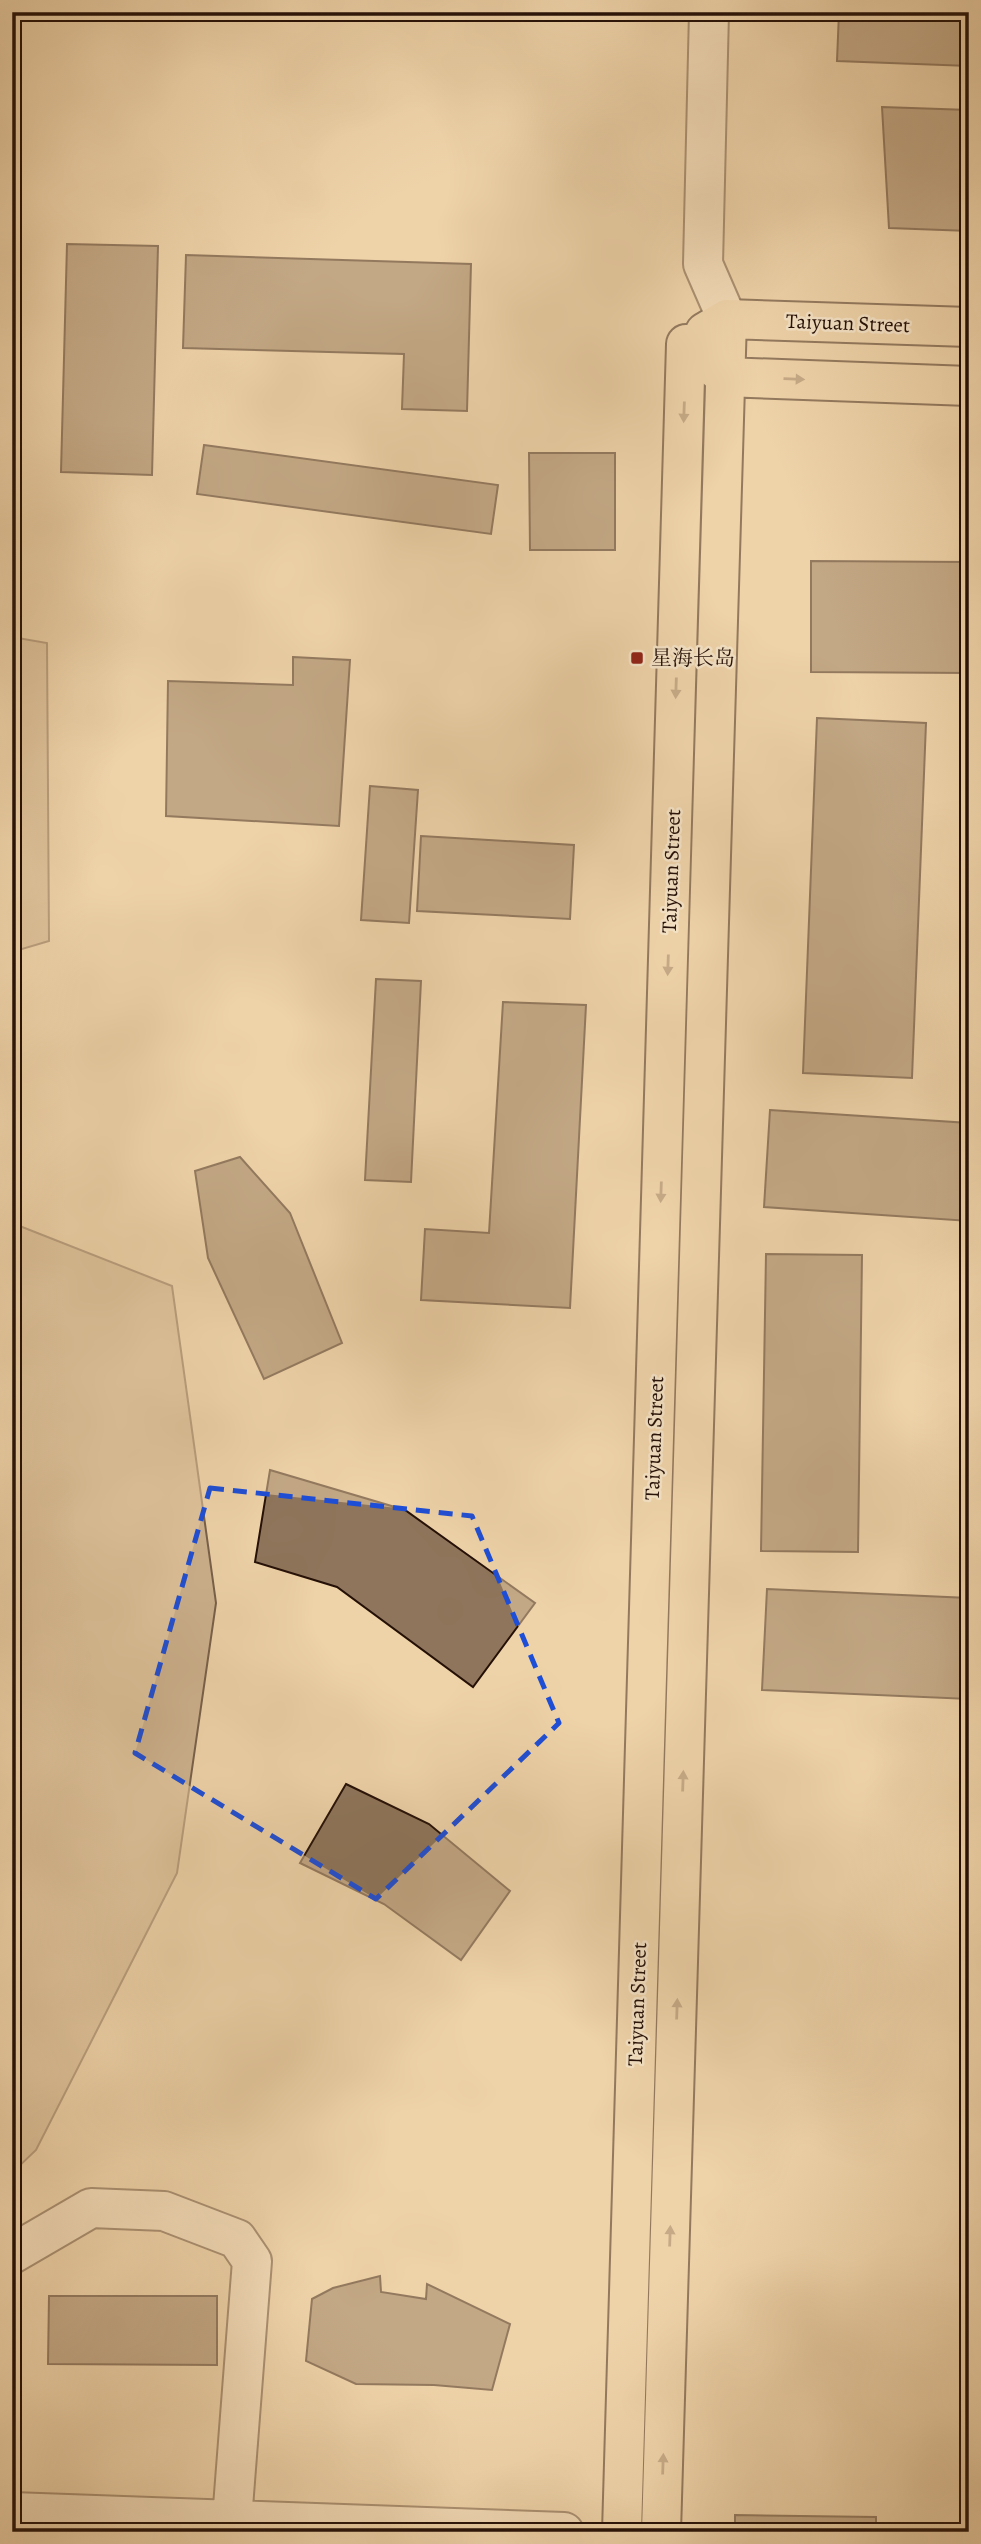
<svg xmlns="http://www.w3.org/2000/svg" width="981" height="2544" font-family="Alegreya,'Noto Serif SC',serif">
<style>
.green{fill:#ccb18d;stroke:#78604a;stroke-width:2}
.building{fill:#8e755b;stroke:#251007;stroke-width:2}
.lines{fill:none;stroke-linecap:round;stroke-linejoin:round}
.minor-casing{stroke:#57402f;stroke-width:42}
.major-casing{stroke:#251007;stroke-width:42}
.minor{stroke:#f4e2c6;stroke-width:38}
.major{stroke:#eed2a8;stroke-width:38}
.oneway{fill:#947b60}
.marked{fill:none;stroke:#1d4ed8;stroke-width:5;stroke-dasharray:14 9;stroke-linejoin:round}
.poi-dot{fill:#8f2418;stroke:#f4e2c6;stroke-width:2.5}
.labels{text-anchor:middle;stroke-width:5;stroke-linejoin:round;paint-order:stroke}
.street-label{font-size:21px;fill:#251007;stroke:#f4e2c6}
.poi-label{font-size:21px;fill:#251007;stroke:#f4e2c6;text-anchor:start}
</style>
<rect width="100%" height="100%" fill="#eed2a8"/>
<filter id="stains"><feTurbulence type="fractalNoise" baseFrequency=".00286" numOctaves="4"/><feColorMatrix values="0 0 0 0 .2 0 0 0 0 .09 0 0 0 0 .02 0 0 0 .5 -.17"/></filter>
<radialGradient id="worn" r=".72"><stop offset=".6" stop-color="#630" stop-opacity="0"/><stop offset="1" stop-color="#630" stop-opacity=".3"/></radialGradient>
<path class="green" d="M12,637L47,643L49,941L12,952Z
M12,1223L172,1286L216,1603L177,1873L36,2150L12,2173Z"/>
<path class="building" d="M839,12H969V66L837,61Z
M882,107L969,110V231L889,228Z
M67,244L158,246L152,475L61,472Z
M186,255L471,264L467,411L402,409L404,354L183,348Z
M204,445L498,485L491,534L197,494Z
M529,453H615V550H530Z
M811,561L969,562V673L811,672Z
M293,657L350,660L339,826L166,816L168,681L293,685Z
M817,718L926,723L912,1078L803,1073Z
M370,786L418,790L409,923L361,920Z
M421,836L574,845L570,919L417,911Z
M376,979L421,981L411,1182L365,1180Z
M503,1002L586,1005L570,1308L421,1300L425,1229L489,1233Z
M770,1110L969,1123V1221L764,1207Z
M240,1157L290,1213L342,1343L264,1379L208,1258L195,1171Z
M766,1254L862,1255L858,1552L761,1551Z
M270,1470L405,1510L535,1603L473,1687L337,1587L255,1562Z
M767,1589L969,1598V1699L762,1690Z
M346,1784L429,1824L510,1891L461,1960L384,1904L300,1863Z
M380,2276L381,2292L426,2299L427,2284L510,2324L492,2390L434,2385L356,2384L306,2361L312,2299L333,2288Z
M49,2296H217V2365L48,2364Z
M735,2515L876,2517V2532H735Z"/>
<g class="lines">
<g class="minor-casing">
<path id="minor" d="M709,12L703,264L727,319
M12,2254L91,2208L164,2211L237,2239L252,2261L232,2520
M12,2512L564,2532"/>
</g>
<g class="major-casing">
<path id="major" d="M705,332L727,319L969,327
M707,361L725,377L969,386
M622,2532L686,344
M661,2532L727,319"/>
</g>
<use href="#minor" class="minor"/>
<use href="#major" class="major"/>
</g>
<defs><path id="oneway-solid" d="M-6-.8H1V-3.2L6.5 0L1 3.2V.8H-6Z" transform="scale(1.75)"/></defs>
<g class="oneway">
<use href="#oneway-solid" transform="translate(794 379) rotate(2)"/>
<use href="#oneway-solid" transform="translate(684 412) rotate(92)"/>
<use href="#oneway-solid" transform="translate(676 688) rotate(92)"/>
<use href="#oneway-solid" transform="translate(668 965) rotate(92)"/>
<use href="#oneway-solid" transform="translate(661 1192) rotate(92)"/>
<use href="#oneway-solid" transform="translate(683 1781) rotate(-88)"/>
<use href="#oneway-solid" transform="translate(677 2009) rotate(-88)"/>
<use href="#oneway-solid" transform="translate(670 2236) rotate(-88)"/>
<use href="#oneway-solid" transform="translate(663 2464) rotate(-88)"/>
</g>
<path d="M0 0H981V2544H0ZM210,1488L472,1516L559,1723L376,1899L135,1753Z" fill="#eed2a8" fill-opacity=".55" fill-rule="evenodd"/>
<path class="marked" d="M210,1488L472,1516L559,1723L376,1899L135,1753Z"/>
<rect class="poi-dot" x="630" y="651" width="14" height="14" rx="3.5"/>
<g class="labels">
<g class="street-label">
<text transform="translate(848 323) rotate(2)" y="7">Taiyuan Street</text>
<text transform="translate(671 871) rotate(-88)" y="7">Taiyuan Street</text>
<text transform="translate(654 1438) rotate(-88)" y="7">Taiyuan Street</text>
<text transform="translate(637 2004) rotate(-88)" y="7">Taiyuan Street</text>
</g>
<g class="poi-label">
<text x="651" y="665">星海长岛</text>
</g>
</g>
<rect width="981" height="2544" fill="none" stroke="#eed2a8" stroke-width="42"/>
<rect x="14" y="14" width="953" height="2516" fill="none" stroke="#251007" stroke-width="3.5"/>
<rect x="21" y="21" width="939" height="2502" fill="none" stroke="#251007" stroke-width="2"/>
<rect width="100%" height="100%" filter="url(#stains)"/>
<rect width="100%" height="100%" fill="url(#worn)"/>
</svg>
